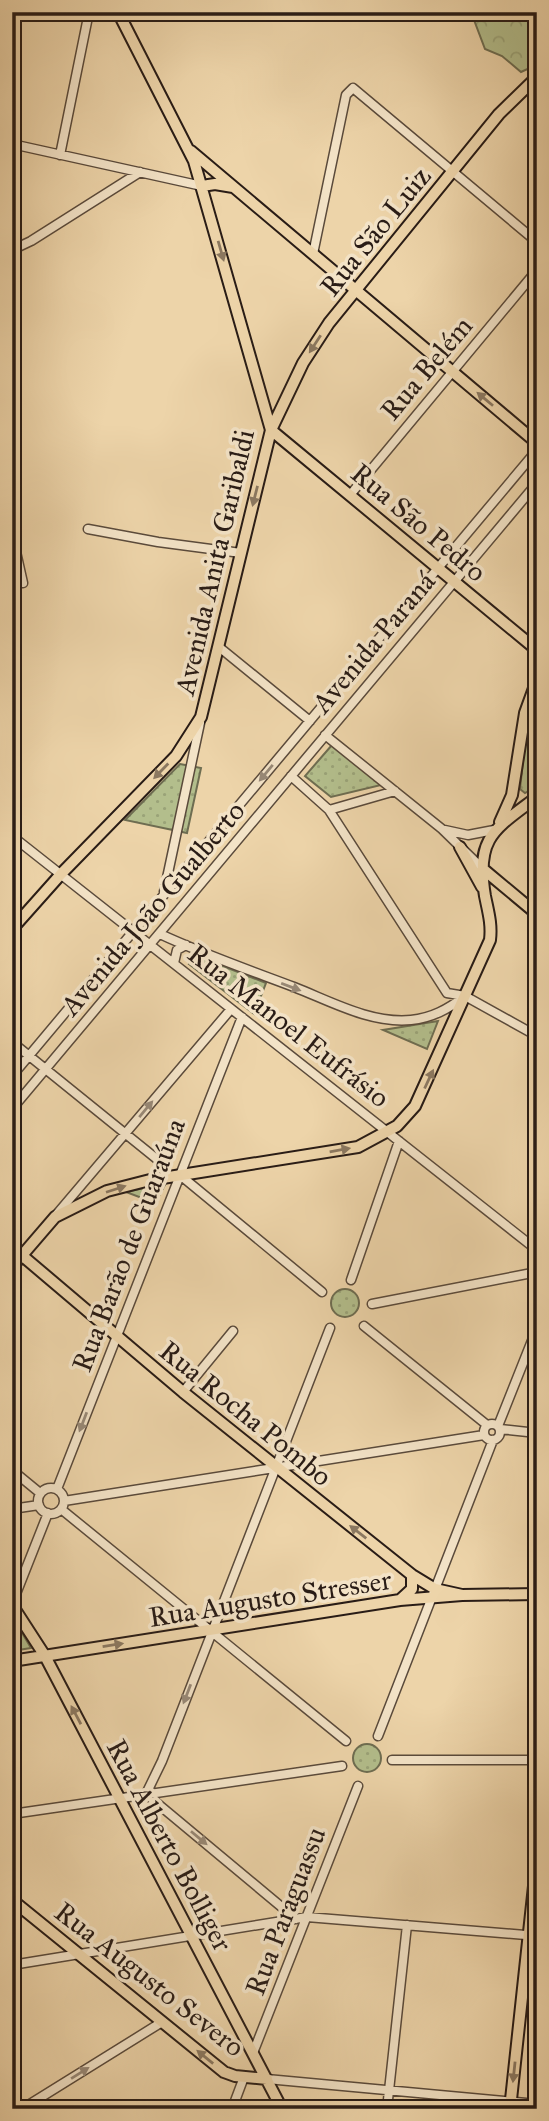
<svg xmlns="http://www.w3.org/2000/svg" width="549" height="2121" font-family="'IM FELL Great Primer',serif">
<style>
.grass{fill:url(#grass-tufts);stroke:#6e6d51;stroke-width:2}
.forest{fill:url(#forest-crowns);stroke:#6e6d51;stroke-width:2}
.park{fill:url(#park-dots);stroke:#6e6d51;stroke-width:2}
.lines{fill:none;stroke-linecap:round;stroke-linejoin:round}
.minor-casing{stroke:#5a4a3b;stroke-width:11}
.major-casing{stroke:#291c16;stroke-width:14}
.minor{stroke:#f3e3c7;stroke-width:8}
.major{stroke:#edd4a9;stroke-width:10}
.oneway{fill:#8b7860}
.oneway2{fill:#988977}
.labels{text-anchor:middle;stroke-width:7;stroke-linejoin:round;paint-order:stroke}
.street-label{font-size:28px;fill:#291c16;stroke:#f3e3c7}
</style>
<defs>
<pattern id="grass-tufts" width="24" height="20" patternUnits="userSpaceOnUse" patternTransform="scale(1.75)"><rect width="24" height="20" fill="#b3be8c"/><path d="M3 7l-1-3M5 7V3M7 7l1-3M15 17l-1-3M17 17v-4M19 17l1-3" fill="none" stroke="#9aa378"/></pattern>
<pattern id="forest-crowns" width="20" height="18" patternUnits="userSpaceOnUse" patternTransform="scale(1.75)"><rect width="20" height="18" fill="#b3be8c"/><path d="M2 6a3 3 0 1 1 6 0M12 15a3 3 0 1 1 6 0" fill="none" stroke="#9aa378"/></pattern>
<pattern id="park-dots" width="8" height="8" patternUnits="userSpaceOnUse" patternTransform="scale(1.75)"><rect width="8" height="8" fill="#b3be8c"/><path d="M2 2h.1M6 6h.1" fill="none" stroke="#9aa378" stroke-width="1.8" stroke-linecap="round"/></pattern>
</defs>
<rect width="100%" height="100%" fill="#edd4a9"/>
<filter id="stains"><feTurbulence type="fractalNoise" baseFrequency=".00286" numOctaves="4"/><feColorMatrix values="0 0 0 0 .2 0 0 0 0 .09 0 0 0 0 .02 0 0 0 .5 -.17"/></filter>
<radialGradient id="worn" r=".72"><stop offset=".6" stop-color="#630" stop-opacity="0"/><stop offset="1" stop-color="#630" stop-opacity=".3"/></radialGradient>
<path class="grass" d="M15,1621L31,1648L12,1651V1628Z"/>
<path class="forest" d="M471,12H537L536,59L532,67L521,72L502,56L485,49Z"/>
<path class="park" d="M537,706V786L525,793L520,789L525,743Z
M332,745L381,785L331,797L305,776Z
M180,764L201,768L187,833L125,820Z
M195,955L266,983L254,1014L189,964Z
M438,1021L427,1049L383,1030Z
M166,1183L155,1203L126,1192Z
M331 1303a14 14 0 1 1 28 0a14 14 0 1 1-28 0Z
M353 1758a14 14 0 1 1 28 0a14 14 0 1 1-28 0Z"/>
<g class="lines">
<g class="minor-casing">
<path id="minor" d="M12,144L202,186
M60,155L89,12
M12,250L31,241L140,172
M313,254L346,95L353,88L537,242
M350,495L537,270
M88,529L158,542L241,553
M12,534L23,583
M219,647L310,721
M325,735L442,829L483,869
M291,776L329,810L447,993L465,996L537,1036
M329,810L395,791
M445,830L468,835L494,830
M12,836L537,1250
M164,892L200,723
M160,934C203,954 249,970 294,987C330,1001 371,1024 411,1020C432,1018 448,1009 464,997
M174,963L177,950L186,945
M12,1042L158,1160
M12,1076L537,450
M12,1109L537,483
M180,1175L322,1292
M56,1215L231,1009
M351,1280L399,1141
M372,1304L537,1272
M364,1326L487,1425
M183,1392L233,1331
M484 1432a8 8 0 1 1 16 0a8 8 0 1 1-16 0Z
M498,1426L537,1328
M500,1429L537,1433
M12,1470L40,1493
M38 1501a13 13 0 1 1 26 0a13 13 0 1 1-26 0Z
M57,1489L242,1017
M64,1501L484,1435
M12,1509L39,1505
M61,1509L346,1741
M12,1604L48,1513
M378,1736L493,1440
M392,1760H537
M12,1814L342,1766
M296,1919L146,1794L162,1761L330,1328
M12,1965L307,1917L537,1936
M253,2053L358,1786
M267,2079L537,2104
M22,2109L162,2022
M232,2109L244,2077
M387,2109L407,1925"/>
</g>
<g class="major-casing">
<path id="major" d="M191,151L537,443
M202,186L215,184L233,187
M271,430L303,363L329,323L499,114L537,77
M271,430L537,650
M500,822L512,795L525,713L537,680
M460,847L482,887
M483,869L537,914
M12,929L61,874L176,756L201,717L271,430L194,161L118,12
M12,1247L183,1392L412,1575L435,1589L462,1595
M12,1267L55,1217L107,1191L150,1180L358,1147L397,1126L415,1106L490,940C492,924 488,911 485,896C475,837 495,829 537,797
M400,1600L412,1589V1575
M12,1605L45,1656L282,2109
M12,1661L400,1600L462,1595L537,1594
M12,1900L224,2072L235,2076L267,2079
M510,2109L537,1858"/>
</g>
<use href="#minor" class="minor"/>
<use href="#major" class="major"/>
</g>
<defs><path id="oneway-solid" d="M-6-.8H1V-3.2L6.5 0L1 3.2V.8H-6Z" transform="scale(1.75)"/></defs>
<g class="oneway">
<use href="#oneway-solid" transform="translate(221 251) rotate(74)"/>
<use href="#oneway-solid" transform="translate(315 344) rotate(123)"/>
<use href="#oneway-solid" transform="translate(485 399) rotate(-140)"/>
<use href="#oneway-solid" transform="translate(255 496) rotate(104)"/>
<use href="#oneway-solid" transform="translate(161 771) rotate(134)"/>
<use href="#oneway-solid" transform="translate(429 1079) rotate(-65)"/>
<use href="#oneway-solid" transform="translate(340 1150) rotate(-10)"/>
<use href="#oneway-solid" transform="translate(116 1189) rotate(-18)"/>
<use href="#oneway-solid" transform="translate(358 1532) rotate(-142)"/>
<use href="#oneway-solid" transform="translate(113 1645) rotate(-9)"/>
<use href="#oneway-solid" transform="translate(76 1715) rotate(-118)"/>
<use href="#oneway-solid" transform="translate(205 2057) rotate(-141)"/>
<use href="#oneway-solid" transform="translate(514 2072) rotate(96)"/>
</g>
<g class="oneway2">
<use href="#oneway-solid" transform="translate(266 773) rotate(130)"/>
<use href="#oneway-solid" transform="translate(291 987) rotate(21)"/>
<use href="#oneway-solid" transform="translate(146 1109) rotate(-50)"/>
<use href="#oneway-solid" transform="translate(83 1422) rotate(111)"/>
<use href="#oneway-solid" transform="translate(187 1694) rotate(111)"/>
<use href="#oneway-solid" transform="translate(199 1838) rotate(40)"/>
<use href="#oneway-solid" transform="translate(80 2073) rotate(-32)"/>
</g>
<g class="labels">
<g class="street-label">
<text transform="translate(375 231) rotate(-51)" y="10">Rua São Luiz</text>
<text transform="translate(426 368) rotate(-50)" y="10">Rua Belém</text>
<text transform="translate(419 522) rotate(40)" y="10">Rua São Pedro</text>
<text transform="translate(214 562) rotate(-77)" y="10">Avenida Anita Garibaldi</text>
<text transform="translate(373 642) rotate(-50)" y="10">Avenida Paraná</text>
<text transform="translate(152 908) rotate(-50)" y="10">Avenida João Gualberto</text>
<text transform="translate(289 1025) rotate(38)" y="10">Rua Manoel Eufrásio</text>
<text transform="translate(128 1245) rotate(-69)" y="10">Rua Barão de Guaraúna</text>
<text transform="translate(246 1413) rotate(39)" y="10">Rua Rocha Pombo</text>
<text transform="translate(270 1598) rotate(-9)" y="10">Rua Augusto Stresser</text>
<text transform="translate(170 1845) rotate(62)" y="10">Rua Alberto Bolliger</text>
<text transform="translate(285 1911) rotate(-69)" y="10">Rua Paraguassu</text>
<text transform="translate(150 1979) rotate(38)" y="10">Rua Augusto Severo</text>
</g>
</g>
<rect width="549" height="2121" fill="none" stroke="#edd4a9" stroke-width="42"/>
<rect x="14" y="14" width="521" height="2093" fill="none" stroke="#291c16" stroke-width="3.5"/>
<rect x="21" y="21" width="507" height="2079" fill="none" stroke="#291c16" stroke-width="2"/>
<rect width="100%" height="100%" filter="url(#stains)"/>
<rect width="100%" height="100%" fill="url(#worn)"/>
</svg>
